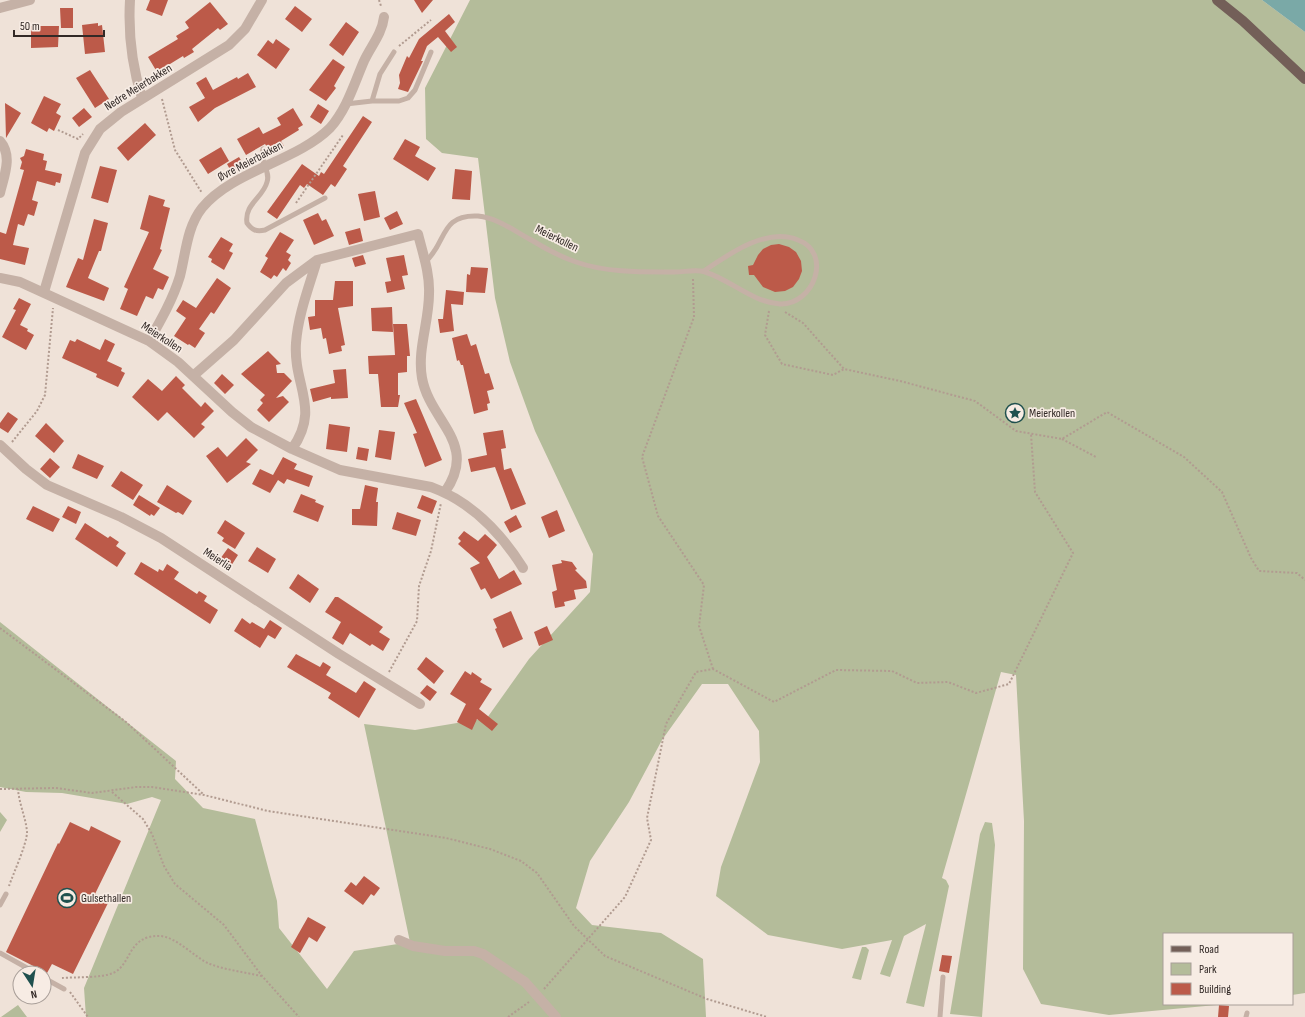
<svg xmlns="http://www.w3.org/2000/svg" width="1305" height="1017" font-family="'Sofia Sans Condensed',sans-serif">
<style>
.green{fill:#b4bc9a}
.water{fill:#7aa9a7}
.building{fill:#bc5a49}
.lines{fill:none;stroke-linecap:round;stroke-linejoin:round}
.path{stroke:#b19b90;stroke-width:2;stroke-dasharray:2 2;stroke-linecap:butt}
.lane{stroke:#c5b1a6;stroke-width:5}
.street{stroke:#c5b1a6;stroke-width:10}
.primary{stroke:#735f58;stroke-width:10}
.labels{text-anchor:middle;stroke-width:3.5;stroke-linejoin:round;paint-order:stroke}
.street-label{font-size:12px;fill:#322926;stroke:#f7ece4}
.poi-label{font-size:12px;fill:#322926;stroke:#f7ece4;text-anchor:start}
</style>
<rect width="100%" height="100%" fill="#efe2d8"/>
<path class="green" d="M470,0H1262L1305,32V993L1292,995V934H1164V1004H1227L1109,1015L1041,1004L1023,969L1024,821L1016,675L1001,672L942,878L946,880L949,886L924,1007L906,1003L926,924L904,936L890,977L880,974L892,940L842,949L768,935L716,896L721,867L760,762L759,731L728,684H702L662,740L629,802L590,861L576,908L592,925L661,933L703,959L706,1017H86L84,988L161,800L152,797L127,804L62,793L26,792L0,787V622L176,761L175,779L203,808L255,819L277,901L279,928L327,989L354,951L410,942L364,724L415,730L487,718L529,659L590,592L593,554L535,431L510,362L495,298L478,158L442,153L426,139L425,88Z
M0,812L7,820L0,832Z
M985,822L992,823L995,845L982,1017L950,1014L980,834Z
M862,947H866L869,950L861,980L852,978Z
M18,1005L27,1017H1Z"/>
<path class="water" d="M1262,0H1305V32Z"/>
<path class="building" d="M150,0H168L162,16L146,10Z
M414,0H433L422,13Z
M210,2L228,24L220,30L218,28L192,49L194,52L184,58L183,56L157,72L148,57L178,39L176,36L189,28L185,22Z
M295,6L312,19L302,32L285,19Z
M60,8H73V28H61Z
M449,14L455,22L445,31L457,47L451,52L438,37L427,46L421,61H423L408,92L398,89L400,83L399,75L407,56L409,58L419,39Z
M346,22L359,32L343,56L329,45Z
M98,23V26L102,25L105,52L85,54L82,25Z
M31,26H59L58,47L31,48Z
M276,39L290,49L276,69L257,55L268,40L273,44Z
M333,59L345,67L334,86L336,88L326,101L309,90Z
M90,70L109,99L95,108L76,78Z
M248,73L256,87L215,108L198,122L189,107L205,98L196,83L206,77L213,90L237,77L238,79Z
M44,96L61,104L56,113L61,116L54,131L49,128L47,132L31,123Z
M5,103L21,113L6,138Z
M318,104L329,111L321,124L310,117Z
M84,108L92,117L79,127L72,118Z
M293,108L303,125L298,128L299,130L281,141L284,146L271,153L265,144L246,155L237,139L259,127L263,134L281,125L277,118Z
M363,116L372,122L343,166L347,169L335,187L331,184L323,195L307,184L304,188L300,185L277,219L267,212L302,164L319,176L321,172L324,174Z
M145,123L156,135L128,161L117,148Z
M405,139L420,147L415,156L436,168L428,181L393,159Z
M221,147L229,161L208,174L199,160Z
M26,149L44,154L43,160L47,161L45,170L62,174L60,183L56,182L55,186L37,181L32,200L38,202L34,216L28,214L24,226L18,224L13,245L29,248L25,265L0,259V232L6,234L24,170L20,169L22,162L20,158L24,156Z
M239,157L245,167L233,175L227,164Z
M100,166L117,170L108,203L91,198Z
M455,169L472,171L470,200L452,199Z
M375,191L380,217L364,221L358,194Z
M149,195L165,200L163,206L170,208L160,249L162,250L153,269L169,277L163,290L158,288L153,299L146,296L137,316L120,309L128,289L124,287L149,232L140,229Z
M397,211L403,224L390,230L384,218Z
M318,213L322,221L326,219L334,236L314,245L303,220Z
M94,219L108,223L101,251H99L88,278L109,288L104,301L66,287L78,258L83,260Z
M360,228L363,241L349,245L345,232Z
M280,232L294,240L286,252L291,255L288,260L291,263L286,271L283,268L277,277L274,275L271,279L260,272L268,258L265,256Z
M221,237L233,244L229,251L233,253L224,270L211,262L212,259L208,257Z
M779,244L789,247L796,252L801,261L802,271L799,279L793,287L785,291L775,292L763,287L754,275H749L748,266L753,265L758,255L763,249L771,245Z
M363,255L366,264L355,267L352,258Z
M404,255L408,275L402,276L405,289L387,293L385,282L391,281L386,258Z
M471,267L488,268L485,293L466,292L467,274L470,275Z
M217,278L231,288L214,314L211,312L199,329L205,333L195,348L189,344L188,345L174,336L186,318L176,311L183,300L196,308Z
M335,281H353V306L338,308L345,345L341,346L342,351L329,354L326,338L323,339L321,328L310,330L308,317L315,316V300H333Z
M446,290L464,292L463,305L451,304L454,331L440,333L438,319H443Z
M19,298L31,304L20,325L28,329L27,331L34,335L26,350L2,337L16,310L13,309Z
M392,307L393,332L372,331L371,308Z
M393,324H407L410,356H407V372L398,373V395H400L398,407H381L378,374H369L368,356L395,355Z
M467,334L471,346L476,344L485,374L489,373L494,389L487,391L490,403L487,404L488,410L474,414L463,365H461L459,360L457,361L452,338Z
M77,339L100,350L105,339L115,344L107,361L122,368L121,371L125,373L118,387L96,377L97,374L62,358L70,340L75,342Z
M268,351L281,364L276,365L277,373H284L292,381L276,398L283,396L289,402L269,422L257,410L263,403L260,400L265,395L241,374Z
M346,369L348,398L331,399V397L313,402L310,389L335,383L333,370Z
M222,374L234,385L225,394L214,383Z
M176,376L185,385L182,388L201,407L205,402L214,411L201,424L205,427L194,438L167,412L158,421L132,397L148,379L162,391Z
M416,399L442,460L425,467L413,434L417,433L404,403Z
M8,412L18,419L8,433L0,428V423Z
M46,423L64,441L54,453L35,436Z
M329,424L350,427L347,452L326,449Z
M379,430L395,432L391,460L375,457Z
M503,430L506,448L501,449L504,470L511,468L526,504L511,510L495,467L471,472L468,459L487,455L483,433Z
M246,438L258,450L246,462L251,464L227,483L206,456L218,447L227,457Z
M358,447L369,449L367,461L356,459Z
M78,454L104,466L97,479L72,468Z
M283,457L297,464L294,469L313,476L309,487L287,479L284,484L278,480L270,493L252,484L260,469L273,475Z
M50,458L60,467L50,478L40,469Z
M121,471L143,485L133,500L111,486Z
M167,485L192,501L183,515L178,512L176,513L157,502Z
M365,485L378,488L376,502H378L377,526L352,525V509H360Z
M301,494L316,500L315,502L324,506L318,522L293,512Z
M139,495L160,508L154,516L151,514L150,516L133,505Z
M422,495L437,501L432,514L417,508Z
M33,506L60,519L53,532L26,519Z
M68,506L81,512L76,524L62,517Z
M557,510L565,531L549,538L541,517Z
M397,512L421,520L416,536L392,529Z
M516,515L522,527L510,533L504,522Z
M225,520L245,533L235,549L222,541L224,538L217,533Z
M85,523L108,538L110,536L119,542L116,546L126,553L117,567L75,539Z
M464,531L478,541L485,534L494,542L497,545L487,557L499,579L514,570L522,584L491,599L485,588L481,590L470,568L480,563L458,544L461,541L458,538Z
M257,547L276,559L268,573L248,561Z
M228,548L238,555L231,566L220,559Z
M561,560L572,562L577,569L575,570L586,581L587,588L574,590L576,599L564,602L565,606L555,608L552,592L557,590L552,565L562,563Z
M141,562L158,572L159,569L163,571L167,564L179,572L174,579L197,594L199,591L207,596L204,601L218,610L210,624L134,574Z
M298,574L319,589L310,603L289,588Z
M335,597H338L383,627L379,632L390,639L383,651L372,644L370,646L350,633L343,645L332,638L341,622L325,612Z
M511,611L523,639L503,648L495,629L497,628L493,619Z
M242,618L250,624L252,622L264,629L270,620L282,628L275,639L268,635L260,648L234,631Z
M547,626L553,640L539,646L534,632Z
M296,654L320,667L323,662L331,667L326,675L356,693L364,681L376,689L359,718L328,698L331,693L287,667Z
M426,657L444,671L434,684L417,669Z
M465,671L471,675L472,672L482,679L480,682L492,689L479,709L498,724L492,731L477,719L472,730L457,722L466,704L450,694Z
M427,685L437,692L430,701L420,693Z
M70,822L89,831L91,826L121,841L95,894L109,901L73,974L52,964L47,973L6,952L58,843L59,844Z
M364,876L380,888L374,896L371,894L363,905L344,891L351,882L356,886Z
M308,917L326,927L317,942L309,937L300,953L291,947Z
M942,955L952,956L949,973L939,971Z
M1219,1005L1229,1006L1228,1017H1218Z"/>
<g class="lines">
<path class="path" d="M379,0L381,6
M399,46L431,20
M162,99L175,150L202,193
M58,130L78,139L83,134
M296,203L343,135
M693,279L694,317L642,457L658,516L704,585L699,626L713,669
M769,311L765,335L782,364L833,375L844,369L900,381L975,401L1016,431L1062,439L1107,412L1184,457L1222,492L1251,558L1259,571L1297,573L1305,580
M785,312L803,323L844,369
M1062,439L1096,457
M12,442L37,411L45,395L53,308
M0,628L126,722L203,794
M389,672L417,621L419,586L431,551L441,503
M0,789L56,788L92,793L136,787H152L204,795L268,811L446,838L490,849L521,861L537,873L574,926L605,956L707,999L767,1017
M112,792L143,819L152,834L164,866L175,884L224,925L262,976L299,1017
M9,886C13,874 27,844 27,832C26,818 19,804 18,789
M62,978C75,977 102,978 113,973C132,965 127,935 160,936C177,937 195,958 210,964C226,970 244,972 261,976
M544,989L625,897L651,840L647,818L666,724L696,672L713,669L774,702L836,670L892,671L917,683L948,682L976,693L1009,684L1073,553L1035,492L1031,434
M70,992L88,1017
M508,1017L529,1002"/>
<path class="lane" d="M372,101L380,74L394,52
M346,104L372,101H399L408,98L415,90L431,52
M263,149C259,162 271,171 267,182C263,198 244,204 247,223C252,230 256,232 265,230L325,198
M425,262C447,244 439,214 478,216C498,218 516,232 533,241C546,249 561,257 576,262C607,273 643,272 675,272C684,272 697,269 705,272C731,280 752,302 780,304C814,305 833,253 798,240C766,227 729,254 704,271
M0,905L6,894
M0,953L36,973
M44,978L64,989
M940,1017L943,977
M1246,1017L1247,1013"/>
<path class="street" d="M130,0C128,34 132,66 142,98
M0,8L30,0
M0,141C13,156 4,176 0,193
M0,278L20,282L149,341L178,362L232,412L251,427L292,449L340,470L431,487C470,501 501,533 523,568
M44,292L85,153L100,129L121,112L229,45L245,29L262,0
M149,341C161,320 173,299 180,276C186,252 187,227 202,208C232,171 297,161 330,128C347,109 354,84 364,61C371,46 382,34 384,17
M193,376L234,340L286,283L317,260L418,234C423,254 430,274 429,294C429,322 417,350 422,378C430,422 479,443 445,492
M0,445L26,469L47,485L121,517L161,538L339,654L420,704
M292,449C321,408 293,386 296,343C298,315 309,287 317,260
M399,940L413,946L445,951H474L483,954L525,982L556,1017"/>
<path class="primary" d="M1217,0L1243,21L1305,79"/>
</g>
<defs>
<g id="sight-ring" transform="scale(1)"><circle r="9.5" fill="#f7ece4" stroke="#1f504e" stroke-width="1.5"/><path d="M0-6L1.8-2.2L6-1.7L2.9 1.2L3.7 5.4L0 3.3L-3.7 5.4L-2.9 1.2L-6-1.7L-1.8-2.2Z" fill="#1f504e"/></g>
<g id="stadium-ring" transform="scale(1)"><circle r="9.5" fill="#f7ece4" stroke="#1f504e" stroke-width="1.5"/><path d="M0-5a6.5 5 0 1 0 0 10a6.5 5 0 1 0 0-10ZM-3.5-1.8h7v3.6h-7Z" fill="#1f504e"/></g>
</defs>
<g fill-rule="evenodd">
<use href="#sight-ring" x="1015" y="413"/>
<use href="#stadium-ring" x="67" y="898"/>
</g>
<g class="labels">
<g class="street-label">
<text transform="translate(138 87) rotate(-32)" y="4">Nedre Meierbakken</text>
<text transform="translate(250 161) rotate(-28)" y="4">Øvre Meierbakken</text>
<text transform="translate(557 238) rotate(26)" y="4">Meierkollen</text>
<text transform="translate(162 337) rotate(33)" y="4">Meierkollen</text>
<text transform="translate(218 559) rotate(33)" y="4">Meierlia</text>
</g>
<g class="poi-label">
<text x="1029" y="417">Meierkollen</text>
<text x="81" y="902">Gulsethallen</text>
</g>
</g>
<rect x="1163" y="933" width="130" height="72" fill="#f7ece4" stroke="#a89e98"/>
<rect x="1171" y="946" width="20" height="6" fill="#735f58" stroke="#a89e98"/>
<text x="1199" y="953" font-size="12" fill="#322926">Road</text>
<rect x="1171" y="963" width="20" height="12" fill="#b4bc9a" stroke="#a89e98"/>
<text x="1199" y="973" font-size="12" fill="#322926">Park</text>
<rect x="1171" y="983" width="20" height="12" fill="#bc5a49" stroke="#a89e98"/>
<text x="1199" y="993" font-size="12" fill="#322926">Building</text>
<g transform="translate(32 985) rotate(168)"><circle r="19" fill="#f7ece4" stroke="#a89e98"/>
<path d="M0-3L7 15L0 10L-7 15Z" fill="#1f504e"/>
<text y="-6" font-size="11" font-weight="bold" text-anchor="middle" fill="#322926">N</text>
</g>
<path d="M14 30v6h90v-6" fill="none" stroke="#322926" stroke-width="2"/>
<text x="20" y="30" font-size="12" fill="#322926" stroke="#f7ece4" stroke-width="3" paint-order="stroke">50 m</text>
</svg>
